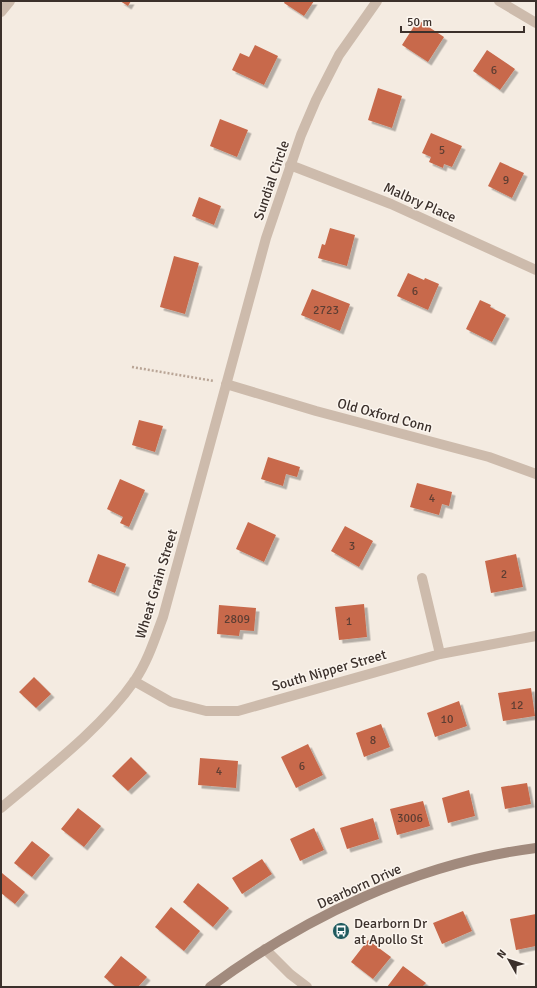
<svg xmlns="http://www.w3.org/2000/svg" width="537" height="988" font-family="Signika,sans-serif">
<style>
.building{fill:#c8694b;filter:url(#shadow)}
.lines{fill:none;stroke-linecap:round;stroke-linejoin:round}
.path{stroke:#b9a596;stroke-width:2.5;stroke-dasharray:2 2;stroke-linecap:butt}
.street{stroke:#cdbbac;stroke-width:10}
.secondary{stroke:#a18a7d;stroke-width:10}
.labels{text-anchor:middle;stroke-width:3;stroke-linejoin:round;paint-order:stroke}
.number-label{font-size:12px;fill:#5e3e33}
.street-label{font-size:14px;fill:#3b302b;stroke:#fbf5ee}
.poi-label{font-size:14px;fill:#3b302b;stroke:#fbf5ee;text-anchor:start}
</style>
<defs>
<filter id="shadow"><feDropShadow dx="3.5" dy="3.5" stdDeviation="0" flood-color="#0004"/></filter>
</defs>
<rect width="100%" height="100%" fill="#f4ebe1"/>
<path class="building" d="M120,1H131L128,6Z
M285,1H314L304,16L284,3Z
M418,20L444,37L428,62L402,45Z
M255,45L278,56L264,85L232,70L240,53L249,57Z
M487,50L515,69L500,90L473,71Z
M378,88L402,96L392,128L368,120Z
M220,119L248,130L237,157L210,146Z
M431,133L462,146L452,167L444,164L443,168L429,162L431,157L422,153Z
M500,162L524,173L512,198L488,186Z
M199,197L221,206L214,225L192,216Z
M330,228L355,235L347,266L318,258L322,244L325,245Z
M174,256L199,263L185,314L160,307Z
M408,273L424,280L425,278L439,284L428,310L397,296Z
M312,289L350,304L340,331L301,315Z
M480,300L491,305L490,307L506,315L492,342L466,329Z
M139,420L163,426L155,452L132,445Z
M268,457L300,467L297,477L286,474L283,486L261,479Z
M120,479L145,490L129,527L120,523L123,517L107,509Z
M417,483L452,492L449,506L442,504L439,515L410,507Z
M248,522L276,535L264,562L236,549Z
M345,526L373,541L359,567L331,551Z
M98,554L126,564L115,593L88,582Z
M516,554L523,587L491,593L485,561Z
M364,604L367,637L339,640L335,607Z
M219,605L256,608L254,631L240,630L239,636L217,634Z
M34,677L51,694L36,708L19,692Z
M531,688L535,716L503,721L498,693Z
M459,701L467,726L435,737L427,713Z
M381,724L390,747L364,757L356,733Z
M308,744L323,775L296,788L281,757Z
M131,757L147,773L128,791L112,776Z
M200,758L238,761L236,788L198,785Z
M527,783L531,804L505,809L501,787Z
M469,790L475,816L448,823L442,798Z
M423,801L430,826L397,835L390,809Z
M78,808L101,826L84,847L61,829Z
M373,818L379,839L347,849L340,828Z
M314,828L324,850L300,861L290,839Z
M32,841L50,855L32,877L14,863Z
M262,859L272,874L242,894L232,878Z
M2,873L25,892L15,904L1,893V875Z
M198,883L229,908L213,927L183,902Z
M171,907L200,931L184,951L155,927Z
M463,911L472,931L442,944L433,923Z
M536,914V946L516,950L510,919Z
M368,940L391,957L373,979L351,962Z
M121,956L147,977L138,987H116L104,977Z
M403,966L426,983L422,987H387Z"/>
<g class="lines">
<path class="path" d="M132,367L214,381"/>
<path class="street" d="M499,1L536,23
M1,12L10,1
M290,165L391,204L536,270
M226,384L316,411L489,457L536,474
M422,578L440,654
M134,681L171,702L206,711H238L440,654L536,636
M1,808C46,770 101,729 135,680C148,661 155,638 163,617L266,238L301,135L316,100L339,55L377,1
M265,949L290,974L307,987"/>
<path class="secondary" d="M210,987C305,917 417,863 536,848"/>
</g>
<defs>
<g id="bus-disc" transform="scale(0.9)"><circle r="9.5" fill="#1f5a5e" stroke="#fbf5ee"/><path d="M-5-6H5V4H4V6H2V4H-2V6H-4V4H-5ZM-3.5-4V0h7V-4ZM-3.5 1.2v1.5H-2V1.2ZM2 1.2v1.5H3.5V1.2Z" fill="#fff"/></g>
</defs>
<g fill-rule="evenodd">
<use href="#bus-disc" x="341" y="931"/>
</g>
<g class="labels">
<g class="number-label">
<text x="494" y="74">6</text>
<text x="442" y="154">5</text>
<text x="506" y="184">9</text>
<text x="415" y="295">6</text>
<text x="326" y="314">2723</text>
<text x="432" y="502">4</text>
<text x="352" y="550">3</text>
<text x="504" y="578">2</text>
<text x="237" y="623">2809</text>
<text x="349" y="625">1</text>
<text x="517" y="709">12</text>
<text x="447" y="723">10</text>
<text x="373" y="744">8</text>
<text x="302" y="770">6</text>
<text x="219" y="775">4</text>
<text x="410" y="822">3006</text>
</g>
<g class="street-label">
<text transform="translate(271 180) rotate(-71)" y="5">Sundial Circle</text>
<text transform="translate(420 202) rotate(24)" y="5">Malbry Place</text>
<text transform="translate(385 415) rotate(15)" y="5">Old Oxford Conn</text>
<text transform="translate(156 584) rotate(-73)" y="5">Wheat Grain Street</text>
<text transform="translate(329 670) rotate(-16)" y="5">South Nipper Street</text>
<text transform="translate(359 886) rotate(-24)" y="5">Dearborn Drive</text>
</g>
<g class="poi-label">
<text x="354" y="928">Dearborn Dr<tspan x="354" dy="16">at Apollo St</tspan></text>
</g>
</g>
<rect width="537" height="988" fill="none" stroke="#3b302b" stroke-width="4"/>
<g transform="translate(509 960) rotate(309)" stroke="#fbf5ee" stroke-width="3" paint-order="stroke">
<path d="M0-3L7 15L0 10L-7 15Z" fill="#3b302b"/>
<text y="-6" font-size="11" font-weight="bold" text-anchor="middle" fill="#3b302b">N</text>
</g>
<path d="M401 26v6h123v-6" fill="none" stroke="#3b302b" stroke-width="2"/>
<text x="407" y="26" font-size="12" fill="#3b302b" stroke="#fbf5ee" stroke-width="3" paint-order="stroke">50 m</text>
</svg>
